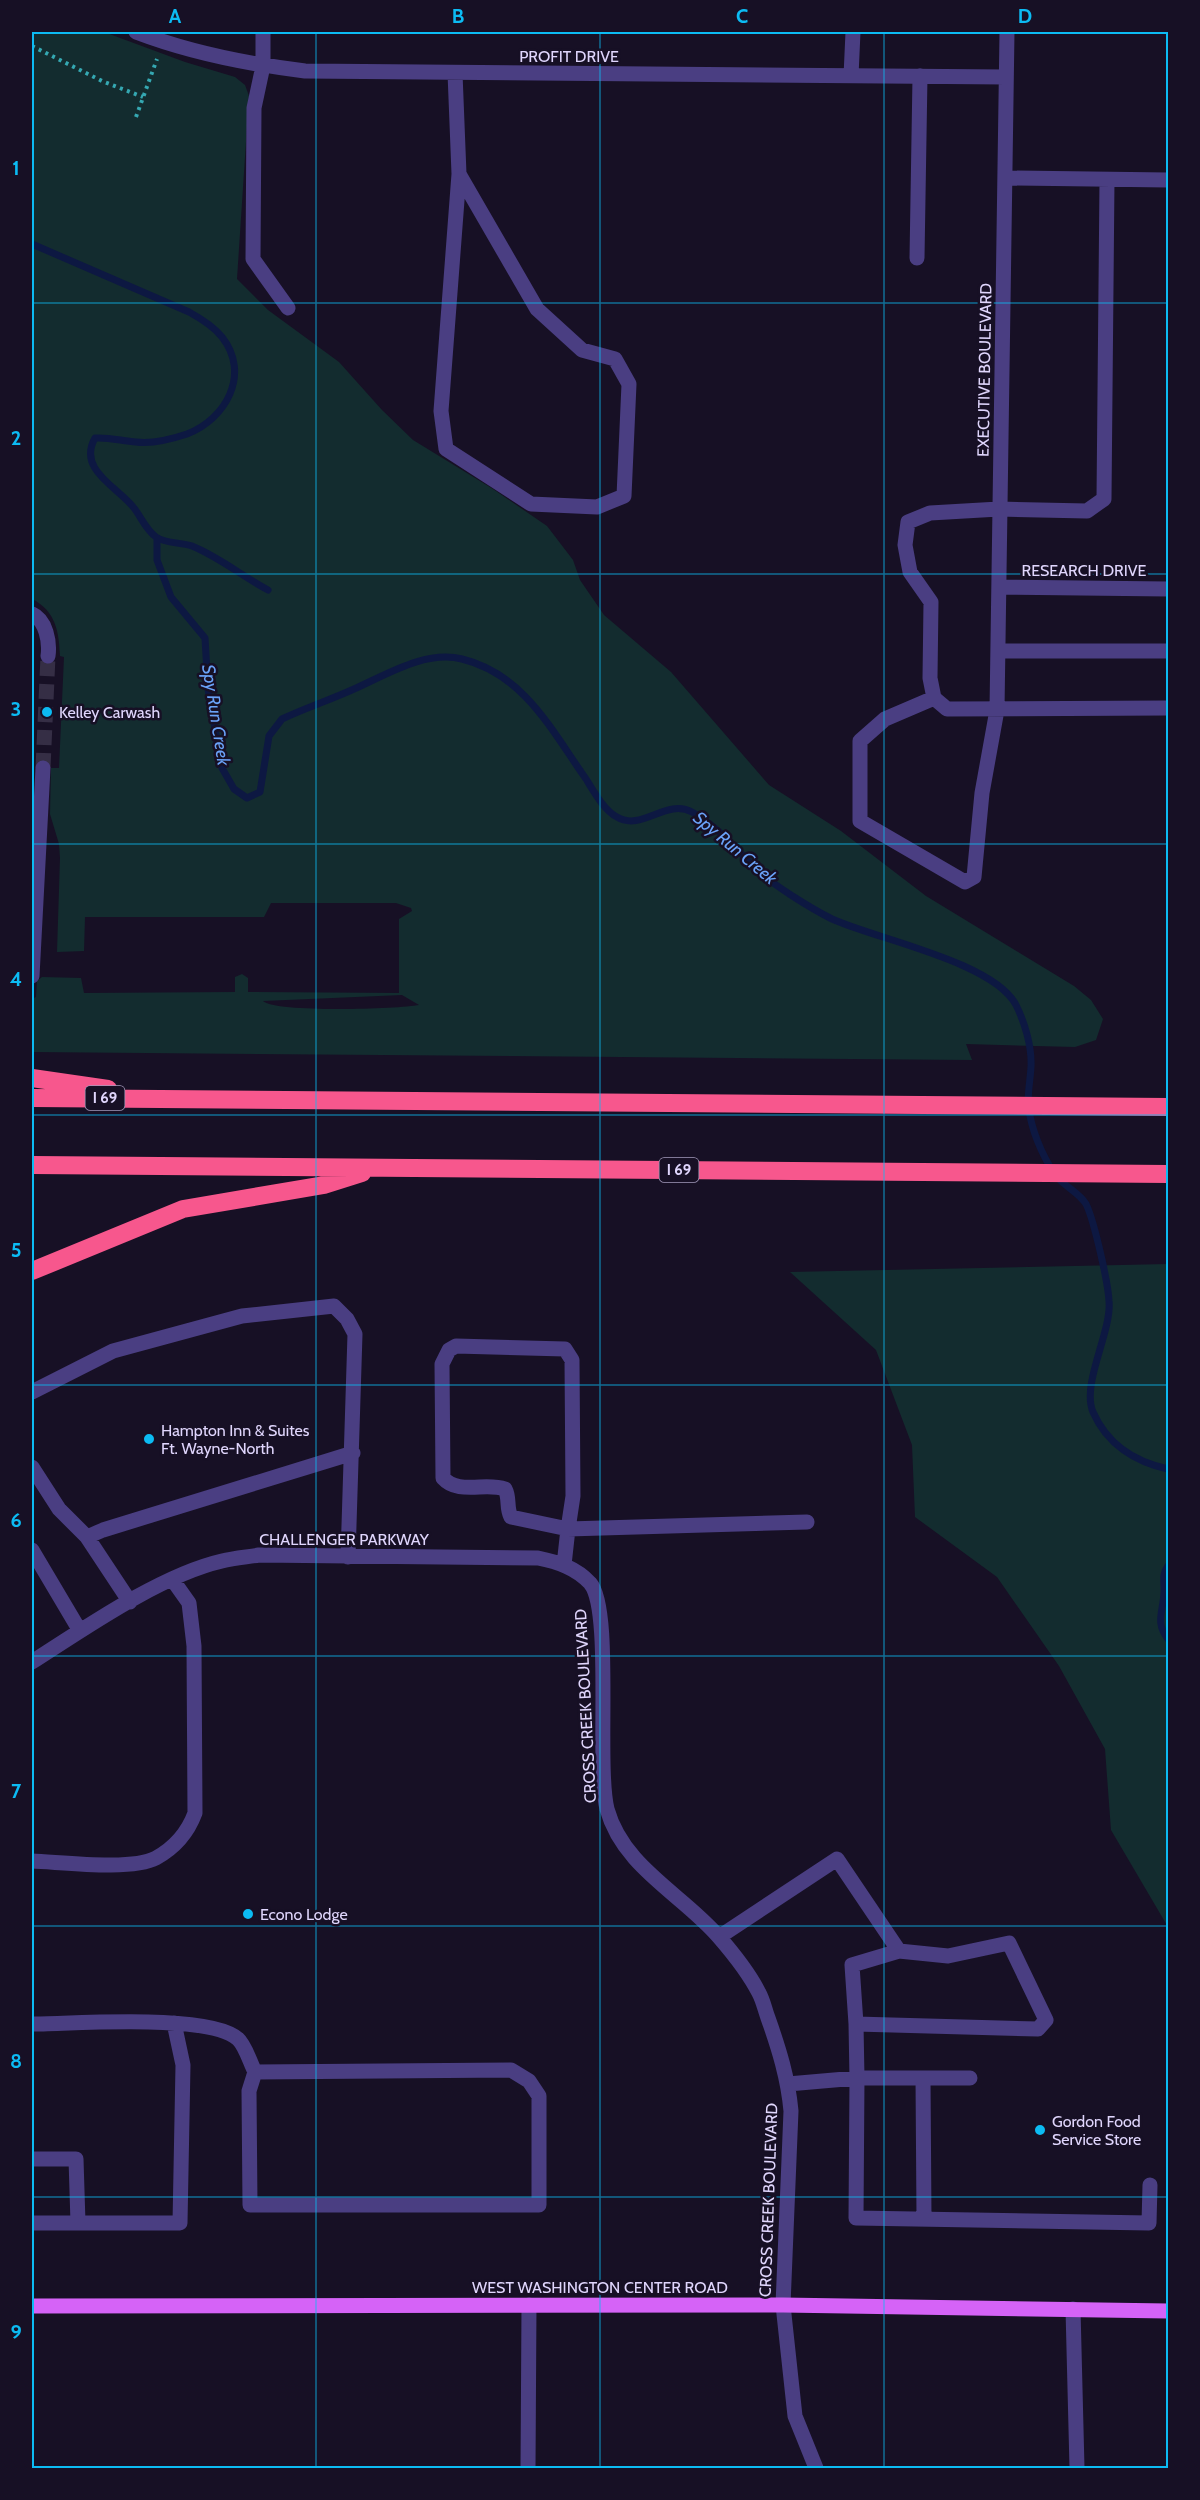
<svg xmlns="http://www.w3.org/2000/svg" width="1200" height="2500" font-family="Cabin,sans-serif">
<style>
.green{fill:#132c2f;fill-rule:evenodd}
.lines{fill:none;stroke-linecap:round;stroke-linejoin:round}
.stream{stroke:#0d1842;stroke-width:7}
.minor-tunnel{stroke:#352e45;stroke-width:15;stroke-dasharray:15 8;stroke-linecap:butt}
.path{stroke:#35a8b2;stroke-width:4;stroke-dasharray:3 4.5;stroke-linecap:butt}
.minor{stroke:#4a3e82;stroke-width:15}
.major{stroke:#d563f7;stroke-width:15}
.highway{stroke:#f7578d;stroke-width:18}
.grid{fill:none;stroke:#0cbbf3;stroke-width:1.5;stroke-opacity:0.55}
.poi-dot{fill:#0cbbf3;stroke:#171025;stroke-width:2}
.labels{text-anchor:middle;stroke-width:5;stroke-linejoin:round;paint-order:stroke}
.shield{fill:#171025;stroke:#a49bbc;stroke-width:1.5}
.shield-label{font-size:15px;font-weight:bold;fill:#e0d6fd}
.street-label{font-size:16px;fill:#e0d6fd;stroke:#171025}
.poi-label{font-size:16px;fill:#e0d6fd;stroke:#171025;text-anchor:start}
.water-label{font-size:18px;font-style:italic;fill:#6aa2f8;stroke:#171025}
.neatline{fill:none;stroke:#0cbbf3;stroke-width:2}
.grid-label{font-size:20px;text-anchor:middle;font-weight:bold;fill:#0cbbf3}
</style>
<rect width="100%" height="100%" fill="#171025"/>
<path class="green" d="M32,32H104L185,62L235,77L245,85L249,96L237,279L268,310L339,362L382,410L413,440L493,489L547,526L573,560L580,580L604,615L671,672L769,785L841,831L926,896L1074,986L1091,1000L1103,1019L1096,1040L1075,1047L966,1044L972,1060L32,1052V999L36,997L37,981L42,977L81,978L84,993L235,992V977L242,974L248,978V992L399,993V919L412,911L411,908L396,903H271L264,917H85L84,951L57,952L60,858L59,844L50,814L51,768H59L64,657L60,656C59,632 56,611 32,599ZM402,995L419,1005C399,1009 275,1013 263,1001Z
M1168,1264V1927L1111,1830L1105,1749L1059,1666L997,1577L915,1517L912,1445L876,1350L790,1272Z"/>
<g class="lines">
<path class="stream" d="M32,244L189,312C200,318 214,327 222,337C251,374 226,419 187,434C172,439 151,444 136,442C122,441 109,437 95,438C77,470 118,487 134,508C141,517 146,530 156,537C166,544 181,542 192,546C219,557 242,576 268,590
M157,538V560L171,597L205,638L208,689L222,768L234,789L247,798L260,792L269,736L282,719C305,708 330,700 354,689C386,675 425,650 462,659C524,674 552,731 586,779C594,792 604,810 617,817C642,832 666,798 692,812C716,825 736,849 755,868C771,884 812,909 832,919C876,939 994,962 1016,1005C1025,1023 1032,1047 1031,1067C1030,1084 1026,1099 1030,1116C1034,1136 1046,1165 1060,1180C1068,1188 1080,1194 1086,1204C1094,1220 1108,1282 1109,1301C1112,1331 1081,1384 1093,1412C1107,1444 1135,1462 1168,1469
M1168,1566C1161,1575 1165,1583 1164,1593C1163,1612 1155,1623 1168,1639"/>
<path class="minor-tunnel" d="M43,768L48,656"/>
<path class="path" d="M32,46L102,81L143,97
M136,117L157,59"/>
<path class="minor" d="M136,32C191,53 247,64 305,71L1006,77
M263,32V66L254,108L253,259L288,308
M455,73L459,174L537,309L582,350L615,359L629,384L624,496L597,507L531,504L446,449L441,411L459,174
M851,76L853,32
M1006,178L1168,180
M1107,180L1104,499L1087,511L999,509L930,513L908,522L905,545L910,572L931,602L930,678L934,698L947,709L1168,708
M917,258L920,76
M999,587L1168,589
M32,614C46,620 50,642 48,656
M998,651H1168
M934,698L885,719L860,741V821L965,882L974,877L982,793L997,710L1007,32
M32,976L43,768
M456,1346L565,1349L572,1360L573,1496L568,1529L511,1517C506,1508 510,1498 505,1489C486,1482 458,1495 443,1478L442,1364L449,1350Z
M32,1392L113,1351L242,1316L334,1306L347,1319L355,1334L348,1557
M32,1467L59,1509L87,1537L130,1602
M87,1537L103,1530L353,1453
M32,1550L80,1631
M564,1565L568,1529L807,1522
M32,1662C85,1628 161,1575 222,1561C234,1558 247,1557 259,1555L538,1558C558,1562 576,1568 590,1583C613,1609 596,1764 607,1809C623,1867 682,1894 719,1937C732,1952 750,1975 759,1993C763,2000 765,2010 768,2018C779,2049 788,2078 791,2111L783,2305L795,2416L816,2468
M32,1861C61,1862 132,1871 156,1858C174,1848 188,1832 195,1813L194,1646L189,1603L172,1579
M719,1937L837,1859L899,1951
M32,2024C72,2024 210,2013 238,2039C245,2045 250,2062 255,2072L249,2091L250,2205H539V2096L529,2081L511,2070L255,2072
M856,2024L852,1965L899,1951L948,1956L1009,1943L1046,2020L1038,2029L856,2024L857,2078H923L924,2218
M923,2078H970
M788,2084L857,2078L856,2218L1149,2223L1150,2185
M32,2159H76L78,2223
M32,2223H180L183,2065L174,2023
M1073,2309L1077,2468
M528,2468L529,2305"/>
<path class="major" d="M32,2306L783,2305L1168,2311"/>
<path class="highway" d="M32,1078L108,1089
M32,1098L1168,1107
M32,1165L1168,1174
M32,1271L183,1209L324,1185L362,1173"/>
</g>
<path class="grid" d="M316,32V2468M600,32V2468M884,32V2468M32,303H1168M32,574H1168M32,844H1168M32,1115H1168M32,1385H1168M32,1656H1168M32,1926H1168M32,2197H1168"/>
<g class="poi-dot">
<circle cx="47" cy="712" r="6"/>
<circle cx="149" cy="1439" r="6"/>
<circle cx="248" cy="1914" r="6"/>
<circle cx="1040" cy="2130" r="6"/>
</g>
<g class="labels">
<g class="shield">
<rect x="85.5" y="1086" width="39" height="24" rx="4.5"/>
<rect x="659.5" y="1158" width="39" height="24" rx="4.5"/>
</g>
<g class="shield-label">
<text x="105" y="1103">I 69</text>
<text x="679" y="1175">I 69</text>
</g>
<g class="street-label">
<text x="569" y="62">PROFIT DRIVE</text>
<text transform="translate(984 370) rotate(-89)" y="6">EXECUTIVE BOULEVARD</text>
<text x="1084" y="576">RESEARCH DRIVE</text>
<text x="344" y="1545">CHALLENGER PARKWAY</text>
<text transform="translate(585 1706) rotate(-93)" y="6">CROSS CREEK BOULEVARD</text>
<text transform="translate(768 2200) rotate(-88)" y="6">CROSS CREEK BOULEVARD</text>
<text x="600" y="2293">WEST WASHINGTON CENTER ROAD</text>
</g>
<g class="poi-label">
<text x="59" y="718">Kelley Carwash</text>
<text x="161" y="1436">Hampton Inn &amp; Suites<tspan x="161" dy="18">Ft. Wayne-North</tspan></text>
<text x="260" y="1920">Econo Lodge</text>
<text x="1052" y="2127">Gordon Food<tspan x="1052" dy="18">Service Store</tspan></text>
</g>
<g class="water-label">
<text transform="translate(216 715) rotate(81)" y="6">Spy Run Creek</text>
<text transform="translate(735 848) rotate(40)" y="6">Spy Run Creek</text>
</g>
</g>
<rect width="1200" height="2500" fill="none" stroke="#171025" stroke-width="66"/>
<rect x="33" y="33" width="1134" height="2434" class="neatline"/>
<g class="grid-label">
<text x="175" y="23">A</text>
<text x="458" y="23">B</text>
<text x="742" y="23">C</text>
<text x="1025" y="23">D</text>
<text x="16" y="175">1</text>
<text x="16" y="445">2</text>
<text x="16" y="716">3</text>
<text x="16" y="986">4</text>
<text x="16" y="1257">5</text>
<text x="16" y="1527">6</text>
<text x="16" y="1798">7</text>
<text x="16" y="2068">8</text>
<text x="16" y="2339">9</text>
</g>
</svg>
